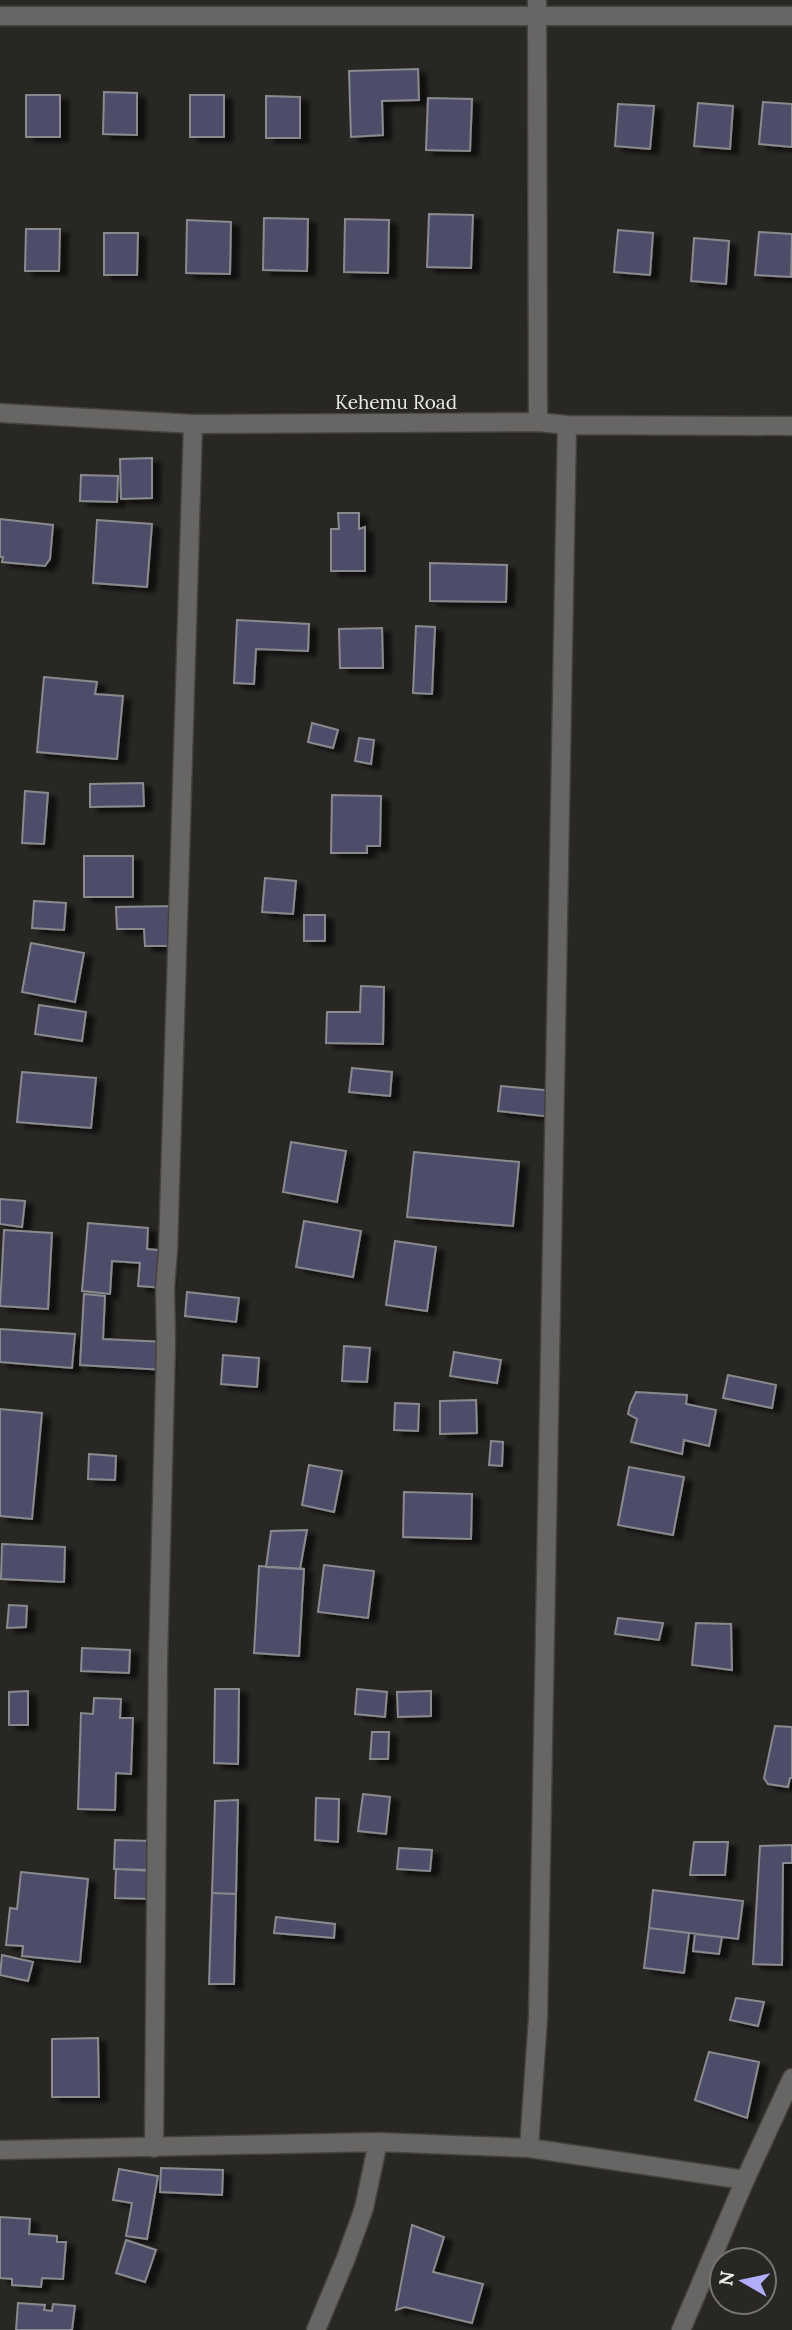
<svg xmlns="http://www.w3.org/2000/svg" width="792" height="2330" font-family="Lora,serif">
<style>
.building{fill:#4d4e6a;stroke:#898a8e;stroke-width:2;filter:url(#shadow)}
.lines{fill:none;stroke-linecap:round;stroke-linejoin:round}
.minor-casing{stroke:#44423f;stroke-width:21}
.minor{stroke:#686565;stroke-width:18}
.labels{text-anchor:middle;stroke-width:7;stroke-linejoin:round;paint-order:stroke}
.street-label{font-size:19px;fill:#ebeae8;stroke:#292724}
</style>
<defs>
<filter id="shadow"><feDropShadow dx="8" dy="4.5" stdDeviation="2" flood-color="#0009"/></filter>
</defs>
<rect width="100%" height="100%" fill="#292724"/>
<path class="building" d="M418,69L419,100L382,101L383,135L351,137L349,71Z
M104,92L137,93V135L103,134Z
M26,95H60V137H26Z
M190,95H224V137H190Z
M266,96L300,97V138H266Z
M428,98L472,99L470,151L426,150Z
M763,102L792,104V147L759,144Z
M698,103L733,106L730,149L694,146Z
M618,104L654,106L650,149L615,146Z
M429,214L473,215L471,268L427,267Z
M264,218L308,219L307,271L263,270Z
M345,219L389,220L388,273L344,272Z
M187,220L231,222L230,274L186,273Z
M26,229H60L59,271H25Z
M618,230L653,233L650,275L614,272Z
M759,232L792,234L791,277L755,275Z
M104,233H138L137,275H104Z
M694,238L729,241L726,284L691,281Z
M152,458V498L121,499L120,459Z
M81,475L118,476L117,502L80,501Z
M338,513H359V529L365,527V571H331V529H339Z
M0,519L53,525L50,559L45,566L2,562L3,557H0Z
M97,520L152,524L147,587L93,583Z
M430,563L507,565L506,602L430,601Z
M237,620L309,624L308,651L256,649L254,684L234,683Z
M416,626L435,627L432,694L413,693Z
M382,628L383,668H340L339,629Z
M44,677L97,682L95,694L123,696L117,759L37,752Z
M312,723L338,730L333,748L308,742Z
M359,738L374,740L371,764L355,761Z
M143,783L144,806L90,807V784Z
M25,791L48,793L44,844L22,843Z
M332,795L381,796L380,846H367V853H331Z
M84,856H133V897H84Z
M265,878L296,881L293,914L262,912Z
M34,901L66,903L64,930L32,928Z
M176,906V946H145L144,929H117L116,907Z
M304,915H325V941H304Z
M31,943L84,953L75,1002L22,992Z
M361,986L384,987L383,1044L326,1043L327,1012H360Z
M39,1005L86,1012L82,1041L35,1034Z
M352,1068L392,1072L390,1096L349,1092Z
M22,1072L96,1078L91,1128L17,1122Z
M501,1086L554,1091L552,1117L498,1111Z
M291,1142L346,1151L337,1202L283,1192Z
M414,1152L519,1162L513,1226L407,1217Z
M0,1199L25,1201L22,1227L0,1224Z
M304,1221L361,1231L353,1277L296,1267Z
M88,1223L148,1228L147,1249L168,1251L165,1288L138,1286L140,1263L112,1261L110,1294L82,1291Z
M4,1230L52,1233L48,1309L0,1306Z
M395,1241L436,1247L427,1311L386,1305Z
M187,1292L239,1298L236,1322L185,1316Z
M84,1294L105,1296L103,1339L166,1342L165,1370L80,1365Z
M0,1329L75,1334L72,1368L0,1362Z
M344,1346L370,1348L367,1382L342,1381Z
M454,1352L501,1360L497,1383L450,1376Z
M223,1355L259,1358L257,1387L221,1384Z
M728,1375L776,1385L772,1408L723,1398Z
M636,1392L687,1395L686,1404L716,1410L709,1446L684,1440L682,1454L631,1442L637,1419L628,1414L630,1405Z
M476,1400L477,1433L440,1434V1401Z
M395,1403L419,1404L418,1431L394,1430Z
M0,1409L42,1413L32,1519L0,1516Z
M491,1441L503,1442L502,1466L489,1465Z
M89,1454L116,1456L115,1480L88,1479Z
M309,1465L342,1471L334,1512L302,1505Z
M629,1467L684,1477L673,1535L618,1525Z
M404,1492L472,1494L471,1539L403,1537Z
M307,1530L300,1569L266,1567L271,1531Z
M2,1544L65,1547L64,1582L1,1579Z
M324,1565L374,1571L368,1618L318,1612Z
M259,1566L304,1569L299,1656L254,1653Z
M9,1605L27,1606L26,1627L7,1628Z
M618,1618L663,1623L659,1640L615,1634Z
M696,1623L731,1624L732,1670L692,1665Z
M82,1648L130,1650L129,1673L81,1671Z
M215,1689H239L238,1764L214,1763Z
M357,1689L387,1692L385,1717L355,1714Z
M28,1691V1725H9V1692Z
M431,1691V1716L398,1717L397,1692Z
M94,1698L121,1699L120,1718H133L131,1774L116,1773L115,1810L78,1809L81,1713L93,1714Z
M775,1726L792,1727V1778H790L788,1787L768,1784L764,1778Z
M372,1732H389L388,1759H370Z
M363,1794L390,1797L386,1834L358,1831Z
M316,1798L339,1799L338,1842L315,1840Z
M238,1800L236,1894L212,1893L215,1801Z
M115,1840L153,1841L152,1870L114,1869Z
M694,1842H728L725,1875H690Z
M792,1845V1863H783L782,1965L753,1964L760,1846Z
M399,1848L432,1850L430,1871L397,1869Z
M116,1869L154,1871L153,1899L115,1898Z
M21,1872L88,1879L80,1962L22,1956L23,1946L6,1945L10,1908L17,1909Z
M653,1890L743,1901L738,1939L649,1928Z
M212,1893L236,1894L234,1984H209Z
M276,1917L335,1924L334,1938L274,1933Z
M649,1928L689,1933L684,1973L644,1968Z
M695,1934L722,1937L719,1954L693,1951Z
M2,1955L33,1962L28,1981L0,1975Z
M736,1998L764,2002L758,2026L730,2020Z
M98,2038L99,2097H52V2039Z
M709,2052L759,2062L747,2118L695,2100Z
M161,2168L223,2170L222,2195L160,2192Z
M119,2169L158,2176L147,2239L126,2236L132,2203L113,2200Z
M0,2217L30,2219L29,2234L57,2236V2242H66L63,2279L42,2278L41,2287L12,2285V2279L0,2278Z
M412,2225L444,2237L433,2272L483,2284L472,2323L405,2307L396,2310Z
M126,2240L156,2250L145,2282L116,2273Z
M18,2303L45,2305L44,2310L52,2311L53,2304L75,2306L72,2330H16Z"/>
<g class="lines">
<g class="minor-casing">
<path id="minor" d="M537,0L538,422
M0,16H792
M0,413L193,424L538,422L567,425L792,426
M154,2148L158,1662L166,1342L165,1288L168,1251L193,424
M529,2148L538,2017L567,425
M0,2150L378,2142L529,2148L745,2180
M316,2330L346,2258L364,2208L378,2142
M681,2330L745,2180L792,2078"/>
</g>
<use href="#minor" class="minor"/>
</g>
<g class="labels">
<g class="street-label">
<text x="396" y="409">Kehemu Road</text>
</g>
</g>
<g transform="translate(743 2281) rotate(279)"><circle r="33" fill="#292724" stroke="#777572" stroke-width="2"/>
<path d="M0-5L12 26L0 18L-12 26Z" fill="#b2adf9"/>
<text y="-10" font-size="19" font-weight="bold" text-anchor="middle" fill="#ebeae8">N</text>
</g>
</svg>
